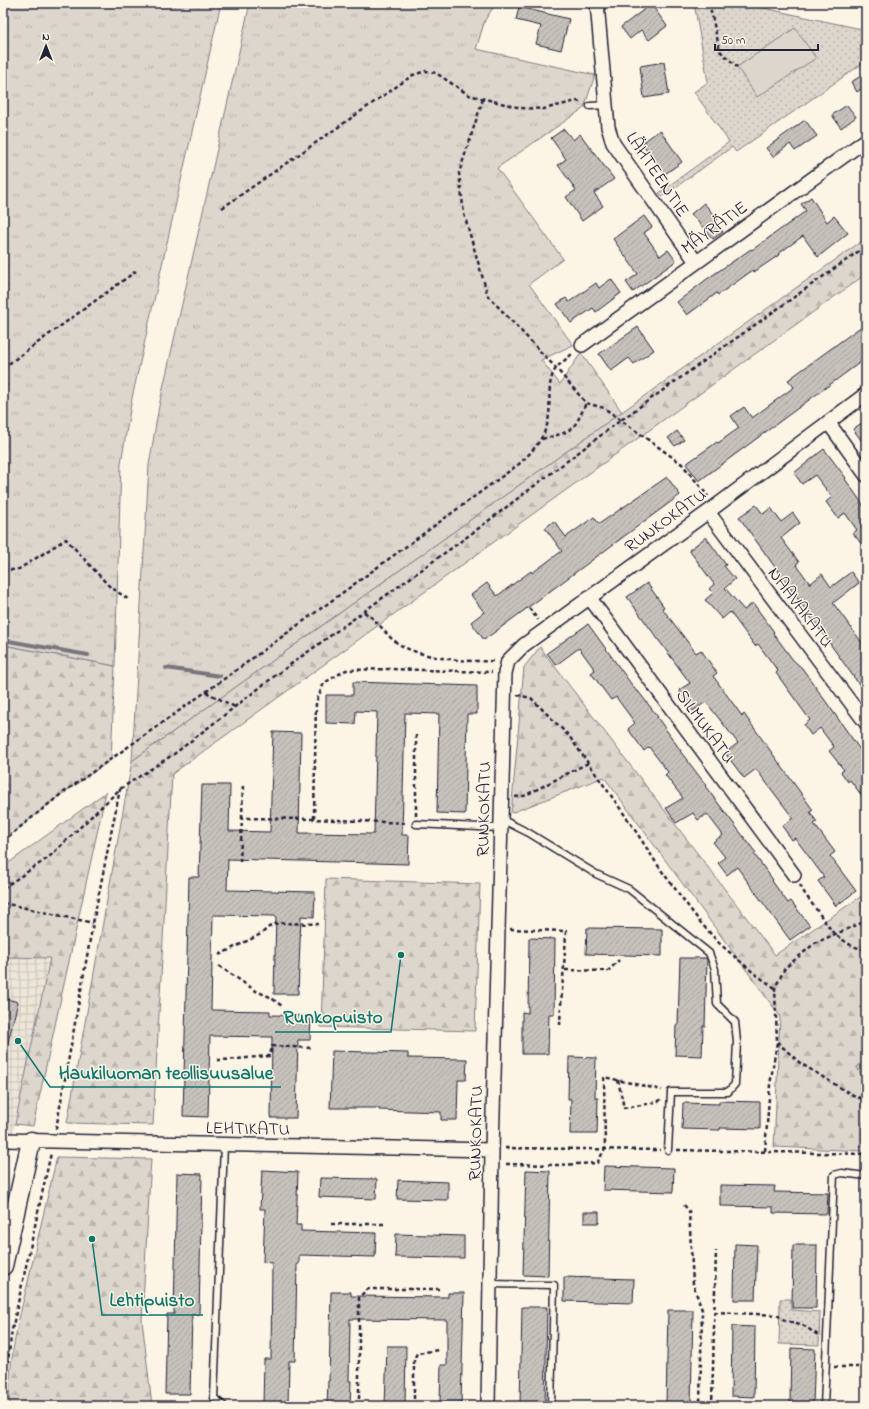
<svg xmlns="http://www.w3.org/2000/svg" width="869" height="1409" font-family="'Indie Flower',sans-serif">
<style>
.industrial{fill:url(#industrial-grid)}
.grass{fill:url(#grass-tufts);stroke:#7f7c84}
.forest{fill:url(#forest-firs);stroke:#7f7c84}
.park{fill:url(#park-dots);stroke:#7f7c84}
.pitch{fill:#dcd6cc;stroke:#7f7c84}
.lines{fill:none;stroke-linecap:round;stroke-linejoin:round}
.stream{stroke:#78757e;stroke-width:4}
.building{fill:url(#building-hatch);stroke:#22223b}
.lane-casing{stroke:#22223b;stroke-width:9}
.street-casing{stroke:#22223b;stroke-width:16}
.secondary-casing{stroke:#22223b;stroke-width:21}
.path{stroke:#22223b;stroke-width:2.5;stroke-dasharray:4 3;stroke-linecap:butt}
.lane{stroke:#fcf5e5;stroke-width:6}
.street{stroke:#fcf5e5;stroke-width:13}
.secondary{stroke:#fcf5e5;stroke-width:18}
.labels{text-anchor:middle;stroke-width:3;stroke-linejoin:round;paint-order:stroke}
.street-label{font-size:18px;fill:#22223b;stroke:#fcf5e5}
.leader{fill:none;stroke:#0f766e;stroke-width:1.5}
.callout-dot{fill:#0f766e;stroke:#fcf5e5;stroke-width:1.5}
.callout-label{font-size:19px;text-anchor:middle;font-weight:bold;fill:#0f766e;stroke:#fcf5e5;stroke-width:3;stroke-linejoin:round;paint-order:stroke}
</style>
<defs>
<pattern id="industrial-grid" width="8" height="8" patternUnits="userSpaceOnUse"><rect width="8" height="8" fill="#ece5d8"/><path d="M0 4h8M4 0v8" fill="none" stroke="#cac4ba"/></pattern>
<pattern id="grass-tufts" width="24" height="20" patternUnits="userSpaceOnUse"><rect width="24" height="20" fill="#dcd6cc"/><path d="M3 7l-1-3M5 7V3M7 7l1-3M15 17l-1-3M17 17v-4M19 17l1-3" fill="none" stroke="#bcb7b0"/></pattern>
<pattern id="forest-firs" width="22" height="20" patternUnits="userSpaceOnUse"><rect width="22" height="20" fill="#dcd6cc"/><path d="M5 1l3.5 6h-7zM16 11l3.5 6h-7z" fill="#bcb7b0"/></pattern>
<pattern id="park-dots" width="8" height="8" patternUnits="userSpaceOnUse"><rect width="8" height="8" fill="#dcd6cc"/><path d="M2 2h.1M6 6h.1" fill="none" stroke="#bcb7b0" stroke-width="1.8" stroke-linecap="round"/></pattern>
<pattern id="building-hatch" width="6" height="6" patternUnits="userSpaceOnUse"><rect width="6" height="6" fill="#c6c1bb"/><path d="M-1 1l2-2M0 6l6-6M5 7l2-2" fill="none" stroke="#aaa6a2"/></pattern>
</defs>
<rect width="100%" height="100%" fill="#fcf5e5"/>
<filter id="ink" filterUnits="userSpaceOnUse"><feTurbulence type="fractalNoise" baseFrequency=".025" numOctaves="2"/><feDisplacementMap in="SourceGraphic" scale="8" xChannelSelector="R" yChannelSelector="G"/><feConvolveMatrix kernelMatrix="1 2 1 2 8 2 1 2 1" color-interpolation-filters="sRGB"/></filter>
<g filter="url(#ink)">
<path class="industrial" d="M3,957L50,958L3,1182Z"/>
<path class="grass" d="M3,3H221L132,398L121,463L115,666L3,645Z
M250,3H496L485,20L476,49L595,75L584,108L497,168L563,259L529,284L573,345L541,360L560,384L581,353L622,412L132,761L149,465L159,406Z"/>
<path class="forest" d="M866,238V274L172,774L153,1125L67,1123L132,761Z
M3,645L115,666L111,760L60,795L3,841Z
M540,647L775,955L866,893V1060L857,1067L866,1083V1151L774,1147L780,1016L604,777L511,813L524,667Z
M106,792L33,1126L15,1124L50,958L3,957V867Z
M326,879L480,884L475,1031L321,1027Z
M57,1157L151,1159L142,1320L152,1406H10C7,1365 18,1322 28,1282C37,1240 47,1199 57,1157Z"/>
<path class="park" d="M694,3H740L866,30V61L736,152L732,147L662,197L659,193L729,142L694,92L708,82Z
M866,1060V1083L857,1067Z
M780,1299H791V1310L820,1312L819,1345L779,1344Z"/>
<path class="pitch" d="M795,28L816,58L757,97L737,67Z"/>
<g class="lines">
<path class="stream" d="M3,640L88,655
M166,668L220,676"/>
</g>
<path class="building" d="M651,4L667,26L649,40L641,30L630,39L621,27Z
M519,7L569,19L561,50L536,44L541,26L516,20Z
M664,62L669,94L644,98L640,66Z
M861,76L866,83V86L857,92L851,82Z
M847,105L856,117L841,128L832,115Z
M805,120L817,136L795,151L790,144L773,157L766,148Z
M564,129L573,140L580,134L614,179L594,193L603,206L582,221L566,197L576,190L558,165L566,159L551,138Z
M660,130L682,162L665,174L642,143Z
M811,197L827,222L834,216L848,233L818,257L803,236L778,254L779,255L754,272L753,270L718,295L717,293L687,315L677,302L707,279L751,249L752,250L806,211L801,204Z
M704,203L718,220L715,222L723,232L713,239L691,214Z
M644,216L652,227L644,233L660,256L668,250L676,261L633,292L626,282L638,274L613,239Z
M611,279L621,293L596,312L593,308L571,323L557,304L566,298L569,302L596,283L599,288Z
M866,323V358L699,481L686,464L717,442L718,443L739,428L731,416L744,407L752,418L794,387L788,380Z
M638,327L654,350L634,364L629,358L611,371L599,354Z
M866,420V447L853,429Z
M677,431L684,440L675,446L668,438Z
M824,449L846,478L845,479L866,509V550L853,533L857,530L845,513L838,518L826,502L832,497L815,475L802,484L794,473Z
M667,477L680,495L484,640L471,622L484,612L471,595L487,583L497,596L531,571L532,573L562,551L545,528L554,521L566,537L594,517L599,524Z
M756,505L763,514L771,508L781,522L793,513L800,523L781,538L799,562L796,564L810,584L822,574L831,587L851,572L859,583L833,603L866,648V694L739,517Z
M706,537L726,565L724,566L735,579L725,588L744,610L753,603L774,632L773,633L793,660L802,668L866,758V801L850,780L848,782L841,772L844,770L829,751L834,747L820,728L811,735L804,725L810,720L776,673L778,671L758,644L755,646L730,612L722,619L705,600L713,593L709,589L714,584L689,550Z
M647,583L664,607L662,608L696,653L701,650L717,673L713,676L742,716L744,714L813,810L810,812L817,822L814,824L835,852L830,856L856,891L836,906L818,881L824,877L795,838L792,840L782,826L793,818L756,769L744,778L725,753L738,743L706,702L693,711L679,690L690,683L627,597Z
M588,624L637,692L638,691L658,717H657L681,751H680L706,785L705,786L756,853L754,854L773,880L772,881L788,903L791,901L810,926L790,940L737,867L727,875L718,863L725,857L713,842L723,835L707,814L698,820L693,813L676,823L666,808L683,798L665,775L668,772L649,747L644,751L628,729L635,723L616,697L611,700L591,673L595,670L579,648L556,665L547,653Z
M353,682L477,686V714H467L465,814L437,813L439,714L405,713L402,835H409L408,864L228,859L227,890L315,892L314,917L301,916L298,994H274L276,916L213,915L211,1010L270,1011V1015L311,1016L310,1040H298L296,1118H271L272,1037L210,1036L208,1117L183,1116L189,877H199L202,785H230L229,831L270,832L273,732L301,733L299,833L374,834L377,712L356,711L355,724L326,723V695H353Z
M587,928L662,929V956L586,954Z
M529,938L555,939L554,1014H549L548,1054H522V1012L528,1013Z
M680,958H706L707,960L705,1026H703L702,1056L675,1055L676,1025H678Z
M3,998L18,1002L7,1046L3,1045Z
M332,1051L408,1053V1058L467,1059L466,1080H458L457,1120H441V1112L379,1110V1108H330Z
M569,1057L596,1058L595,1098H598L597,1134H570L571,1099H568Z
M719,1101L760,1102V1129L720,1128V1130L682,1129L683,1103L719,1104Z
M604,1166L674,1168L673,1192L603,1190Z
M262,1170L298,1172L296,1225H301V1231L376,1233L375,1257L299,1255V1264H297L295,1361H289L288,1406H263L264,1359H271L272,1263L263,1262L265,1209H260Z
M526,1170L550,1171L548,1276L523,1275Z
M177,1173L202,1174L199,1315L192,1314L190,1394H165L167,1314H174Z
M320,1178L377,1179L376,1199L319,1197Z
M398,1180L448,1182V1200L397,1199Z
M720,1185L775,1186L774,1192L828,1193L827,1214L773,1213V1207L720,1206Z
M584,1212H599V1223H584Z
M396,1234L464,1236V1258L395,1257Z
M735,1244L757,1245L755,1300H734Z
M793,1245H817L816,1308H792Z
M564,1277L634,1279L633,1303L564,1301Z
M331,1292H351V1296L448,1297V1293H464L461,1404L440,1403L441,1365H447V1320L350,1319L349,1381H351L350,1406H327L328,1381H329Z
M522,1307H547L545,1406H520Z
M668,1310H693L691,1406H666Z
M732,1326L755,1327L754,1397L731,1396Z
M387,1346H406L405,1406H385Z
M791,1348L815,1349L813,1404L790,1403Z"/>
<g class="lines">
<g class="lane-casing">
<path id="lane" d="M590,106L606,105
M501,819L529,833L596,874L629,889L709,953L715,969L717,1004L735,1022L737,1042L735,1084L728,1092H671L668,1150
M416,824L500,828
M491,1284L554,1285L551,1406
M224,1406L214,1398L224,1145
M824,1406L834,1175L842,1173L866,1176"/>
</g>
<g class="street-casing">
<path id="street" d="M597,3L606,105L608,127L613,143L696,262
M582,345L866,140
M828,422L866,475
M708,512L866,723
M589,597L794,875
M3,1140L492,1150
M488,1406L492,1150L505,673L508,661L524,645L708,512L866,394"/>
</g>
<g class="secondary-casing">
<path id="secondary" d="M3,1266L31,1141"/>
</g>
<path class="path" d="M709,3L720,51L737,67
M483,99L459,173L464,214L488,296L556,368L586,403L604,408L682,464L708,496
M222,208L413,75L426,71L436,73L469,95L521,108L544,109L577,101L582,103
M3,368L136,271
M542,439C572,431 573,433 586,403
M3,571L19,569L66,539L108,585L129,600
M529,608L538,620
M364,612C368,615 373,618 376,622C383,628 388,637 396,642C419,659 467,662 495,661
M206,692L235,707
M517,695L531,698L569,736L629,821L661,870L700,922L720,944L755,974L775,988
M515,797L524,796L588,763
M416,816V733
M242,818L243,783
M314,819L316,702L324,683L346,670L389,669L492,672
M3,841L60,795L231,674L519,464C532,452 544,439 548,421C552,404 545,382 557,367C562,362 568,358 573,353
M240,862L242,818L314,819L407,823
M800,885L805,894L834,934L852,946L866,950
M3,888L48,858L120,789L174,754L276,675L475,531L621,420L866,246
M3,903L93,923
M510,929L566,931C565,962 561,994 560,1025
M219,955L261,934L269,927L278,923L318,924
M219,966L256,991L270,997L282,1006
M565,970L608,971L619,960
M777,1042L800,1063L849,1093L866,1101
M217,1060C235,1060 252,1057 270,1056L272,1046L312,1048
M618,1080L624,1108L658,1102L661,1099
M56,1129L93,923L120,789
M505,1148L660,1150
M677,1150L866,1154
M765,1151L770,1085L777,1042L775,988L785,968L815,943L866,921
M506,1164L557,1165L597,1163L605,1149L604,1077L662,1090
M684,1205L689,1211L693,1284L702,1310L700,1406
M331,1224H384
M714,1312L777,1315L786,1321L801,1324L818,1335
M834,1367H866
M414,1399V1360L417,1353L439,1350
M4,1406V1390L12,1330L51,1153
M359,1406V1297L368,1289H439
M712,1406L716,1251"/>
<use href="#lane" class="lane"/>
<use href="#street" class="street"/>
<use href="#secondary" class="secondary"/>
</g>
</g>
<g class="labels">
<g class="street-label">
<text transform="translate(658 174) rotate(56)" y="6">LÄHTEENTIE</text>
<text transform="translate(714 227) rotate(-36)" y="6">MÄYRÄTIE</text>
<text transform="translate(665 520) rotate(-36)" y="6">RUNKOKATU</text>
<text transform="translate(801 607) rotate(53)" y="6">NAAVAKATU</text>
<text transform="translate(706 726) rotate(54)" y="6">SILMUKATU</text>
<text transform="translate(483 809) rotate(-89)" y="6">RUNKOKATU</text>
<text transform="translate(248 1128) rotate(1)" y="6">LEHTIKATU</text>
<text transform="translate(475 1133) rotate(-89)" y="6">RUNKOKATU</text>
</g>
</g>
<path class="leader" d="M401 955L391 1032H275M18 1041L50 1087H281M92 1239L102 1315H203"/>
<g class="callout-dot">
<circle cx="401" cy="955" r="4"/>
<circle cx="18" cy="1041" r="4"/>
<circle cx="92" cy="1239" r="4"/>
</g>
<g class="callout-label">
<text x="333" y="1023">Runkopuisto</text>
<text x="166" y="1079">Haukiluoman teollisuusalue</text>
<text x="152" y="1306">Lehtipuisto</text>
</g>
<rect width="869" height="1409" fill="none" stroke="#fcf5e5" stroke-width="16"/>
<rect x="8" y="8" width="853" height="1393" fill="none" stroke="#22223b" stroke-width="1.5" filter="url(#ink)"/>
<g transform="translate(46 46)" stroke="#fcf5e5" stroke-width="3" paint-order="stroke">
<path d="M0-3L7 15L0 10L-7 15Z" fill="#22223b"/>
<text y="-6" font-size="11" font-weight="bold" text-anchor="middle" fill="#22223b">N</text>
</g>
<path d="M715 44v6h103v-6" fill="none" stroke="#22223b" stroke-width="2"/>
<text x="721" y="44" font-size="12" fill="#22223b" stroke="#fcf5e5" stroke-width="3" paint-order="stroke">50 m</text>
</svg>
